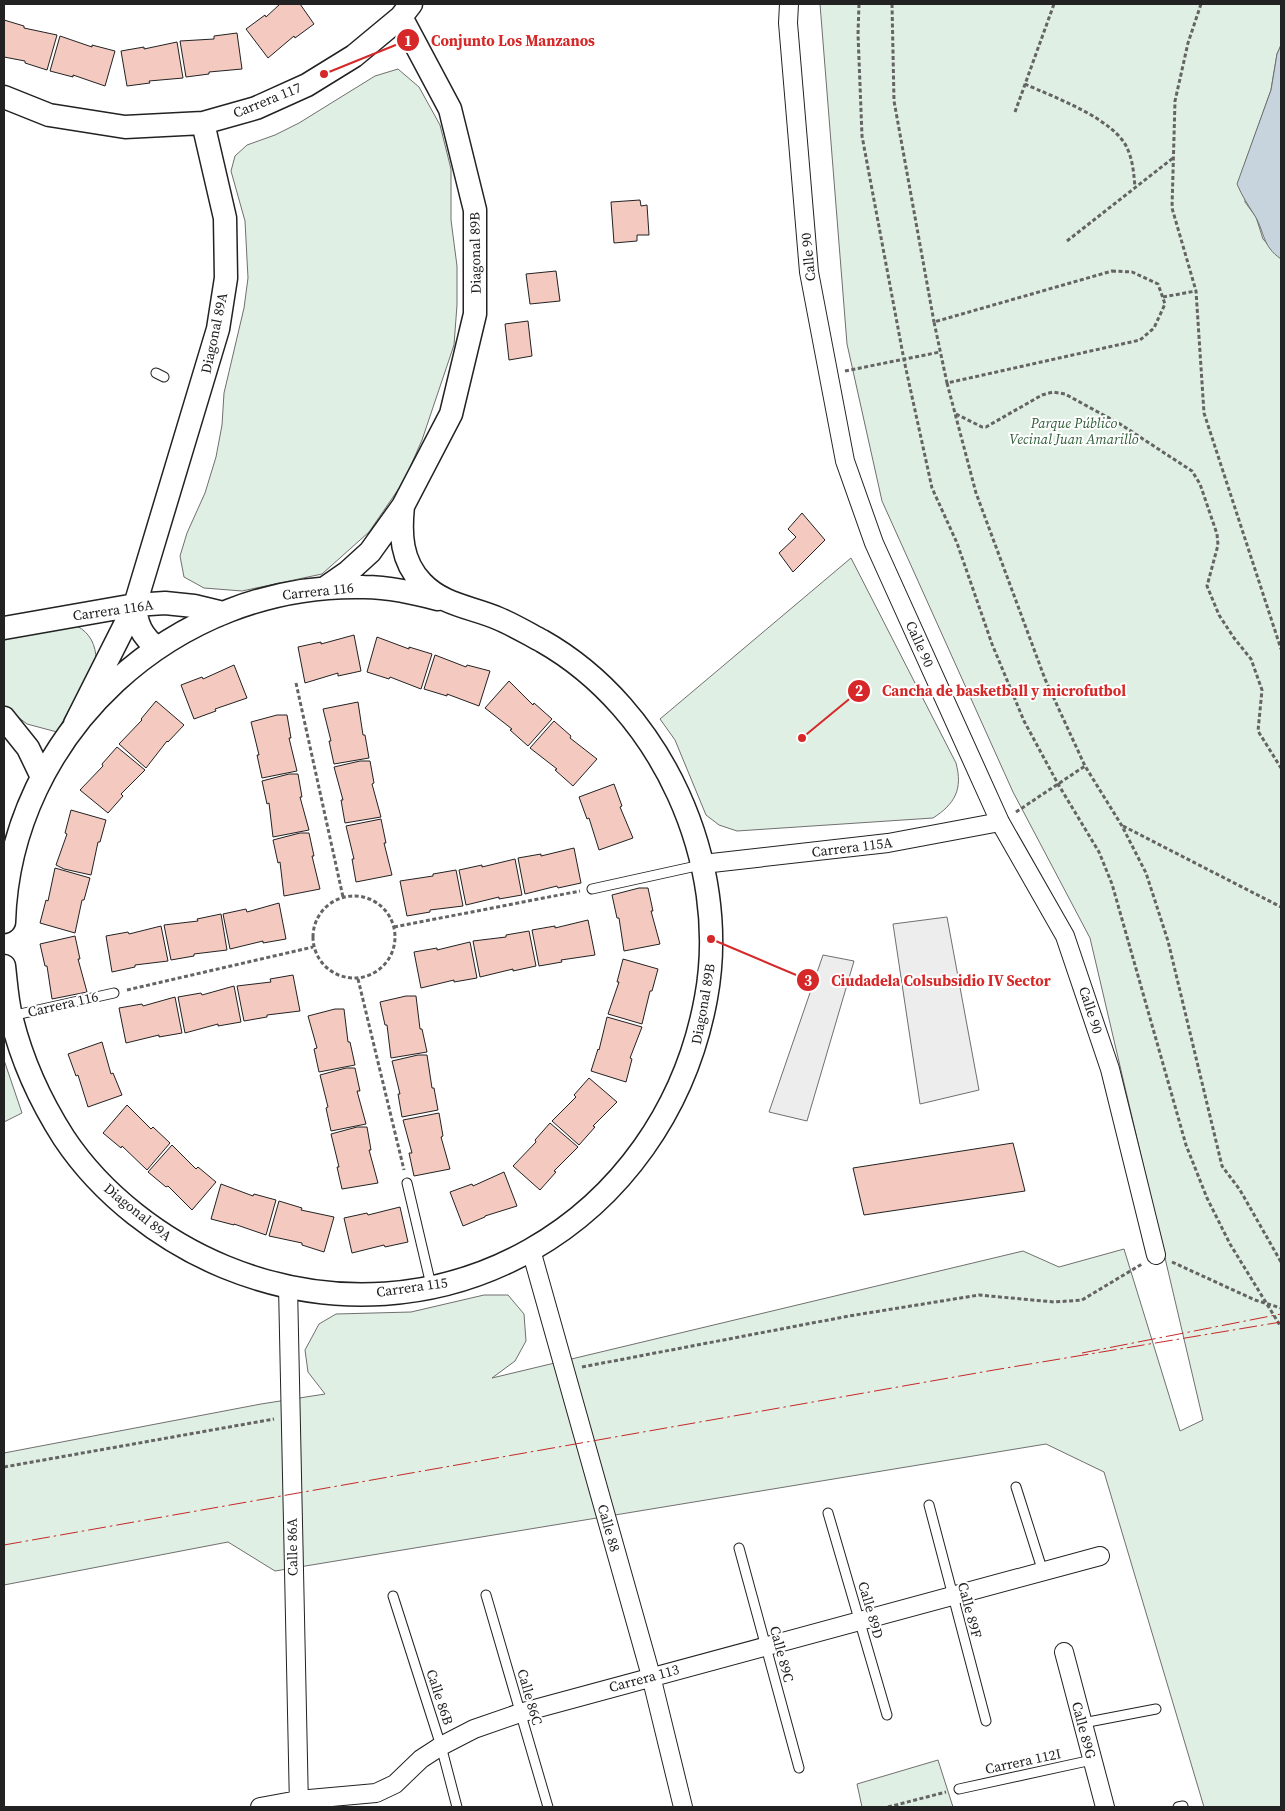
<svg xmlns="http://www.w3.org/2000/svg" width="1285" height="1811" font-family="'Source Serif 4',serif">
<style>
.green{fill:#e0efe3;stroke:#6f6f6f}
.parking{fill:#ededed;stroke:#6f6f6f}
.water{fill:#c7d3dd;stroke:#6f6f6f}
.building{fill:#f3c9c0;stroke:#222}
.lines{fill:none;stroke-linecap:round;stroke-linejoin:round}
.service-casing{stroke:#222;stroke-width:11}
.minor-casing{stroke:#222;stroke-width:20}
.tertiary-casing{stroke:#222;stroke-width:25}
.path{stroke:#646464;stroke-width:3;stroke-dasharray:4 2.5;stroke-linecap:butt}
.service{stroke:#fff;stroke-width:9}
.minor{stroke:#fff;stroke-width:18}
.tertiary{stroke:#fff;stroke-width:22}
.power{stroke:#c62828;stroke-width:1;stroke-dasharray:18 4 2.5 4;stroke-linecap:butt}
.labels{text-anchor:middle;stroke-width:4;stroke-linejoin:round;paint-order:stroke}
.street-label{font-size:14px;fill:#222;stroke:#fff}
.park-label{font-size:14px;font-style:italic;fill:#2f5e38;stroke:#fff}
.leader{fill:none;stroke:#d62828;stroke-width:2}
.callout-dot{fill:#d62828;stroke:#fff;stroke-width:2}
.mark-label{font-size:15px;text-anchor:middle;font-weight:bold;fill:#fff}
.callout-label{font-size:15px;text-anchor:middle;font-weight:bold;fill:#d62828;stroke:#fff;stroke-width:4;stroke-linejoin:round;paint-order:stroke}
</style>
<rect width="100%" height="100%" fill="#fff"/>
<path class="green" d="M820,4H1281V45L1277,54L1271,90L1245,163V202L1256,217L1263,239L1281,259V1807H1204L1104,1472L1046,1444L275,1571L228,1542L4,1585V1453L261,1404L325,1394L308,1372L305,1350L319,1324L336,1314L411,1312L484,1295H508L524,1314L526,1341L515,1361L492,1378L1023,1251L1059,1267L1124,1249L1180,1431L1203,1420L1090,938L1013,792L882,501L847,344Z
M398,69L419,87L440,125L451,169V220L457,266V305L454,345L422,440L404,481L369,532L322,574L242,591L204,588L184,577L180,556L187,533L205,493L216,457L222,425L224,393L244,308L248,278L245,221L231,171L235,156L247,145L275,135L299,123L375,76Z
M851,558L956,763C963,789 955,804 933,818L737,831L719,825L706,815L675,740L660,719Z
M77,626C90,633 96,645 96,660L57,732L27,724L4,706V636Z
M4,1060L22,1113L4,1122Z
M938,1760L953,1807H862L857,1784Z"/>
<path class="parking" d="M947,917L979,1090L920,1104L893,924Z
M823,955L854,961L807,1121L769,1112Z"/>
<path class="water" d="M1281,45V259C1262,246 1265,233 1255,216C1248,205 1242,196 1237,184L1271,90L1277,54Z"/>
<path class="building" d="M280,4H300L314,24L295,38L294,36L268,58L246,29L265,15L266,17Z
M4,20L24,26V28L57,35L47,70L25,63V61L4,57Z
M237,33L242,69L209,72V74L186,77L180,41L214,39V36Z
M60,36L92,47V45L115,51L105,86L73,75V77L50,71Z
M177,42L183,78L149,81L150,83L127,86L121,51L144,47V49Z
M640,200L641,206L647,205L649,235H637V241L614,243L611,202Z
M556,271L560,301L530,304L526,274Z
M528,321L532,356L509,360L505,324Z
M802,513L825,540L793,572L779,553L796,537L788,529Z
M354,635L361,671L338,676V673L305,683L298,647L321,642V644Z
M377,637L409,649V647L432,654L421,689L390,677L389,679L367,672Z
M435,655L466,667L467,665L490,671L479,706L447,694V696L424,689Z
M234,665L247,698L215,709L216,711L194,719L181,685L202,677L203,679Z
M509,681L533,705L534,703L552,719L528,746L510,730L512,729L485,708Z
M156,701L184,725L168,742L167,741L146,768L119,744L142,720L141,719Z
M358,702L363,735H365L369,758L334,764L329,741H331L323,709Z
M277,715H287L291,738H289L297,771L262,778L257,755H259L251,722Z
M554,721L571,736L570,738L597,759L573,786L555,770L557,769L530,748Z
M117,747L145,770L121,794L123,796L108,813L80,790L103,766L102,764Z
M360,761H370L374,783L372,784L381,817L345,823L341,800H343L334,767Z
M289,774H298L302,797H300L309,830L273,837L269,803L267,804L262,781Z
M614,784L622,806L620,807L633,838L599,850L589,818L587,819L579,797Z
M71,810L106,820L100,842H98L91,875L64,869L56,865L67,834L65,833Z
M381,819L386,843H384L392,875L356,882L352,859H354L346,826Z
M300,833H309L314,856H312L320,889L284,896L280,862L278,863L273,840Z
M574,848L581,883L558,888L557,886L525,894L518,858L541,854V856Z
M515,859L522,895L499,899V897L466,905L459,870L482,865V867Z
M55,868L90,878L84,900H82L75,933L40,923L46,900L48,901Z
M456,870L463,906L430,910V912L407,916L400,881L433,876V874Z
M639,888H648L653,911H651L660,944L624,951L619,918H617L612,895Z
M279,903L286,939L263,943V941L230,949L223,914L246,909L247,912Z
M221,914L227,950L194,954V956L171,960L164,925L198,921L197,919Z
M588,920L595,955L561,960L562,962L539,966L532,930L555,926V928Z
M161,926L168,961L135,965V967L112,972L106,936L128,932L129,934Z
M529,931L536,966L513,971V969L480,977L473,941L506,937V935Z
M75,936L80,959H78L87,992L52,999L47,966H45L40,944Z
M470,942L477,978L454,982V980L421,988L414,952L437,948V950Z
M623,959L658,969L652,991H650L642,1024L608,1014L619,982H617Z
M293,975L300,1011L267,1015V1017L244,1021L237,986L271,982L270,979Z
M234,986L241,1022L218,1026V1024L185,1033L178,997L201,993L202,995Z
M406,996H416L420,1029H422L427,1052L391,1058L387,1025H385L380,1002Z
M175,997L182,1033L159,1037V1035L126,1043L119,1008L142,1004L143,1006Z
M335,1009H344L348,1042H350L355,1065L319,1072L314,1049L317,1048L308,1016Z
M607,1017L642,1027L630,1058L632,1059L626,1082L591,1071L598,1049L599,1050Z
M102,1042L111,1074L113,1073L122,1095L88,1107L78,1075L76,1076L68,1054Z
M418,1055H427L432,1088H434L438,1110L402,1117L398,1094H400L392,1061Z
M346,1068H355L360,1091H357L366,1124L331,1131L326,1108L328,1107L320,1075Z
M589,1078L617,1102L593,1126L595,1127L579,1145L552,1121L576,1097L574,1095Z
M127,1105L151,1129L153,1127L170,1143L147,1170L122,1146L121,1148L103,1133Z
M439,1113L443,1136L441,1137L450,1169L414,1176L409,1153H412L403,1120Z
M550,1123L578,1147L554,1171L556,1172L540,1190L513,1166L536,1142L535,1140Z
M357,1127H367L371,1150H369L378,1183L342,1189L337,1167H339L331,1134Z
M1013,1143L1025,1191L864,1215L853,1168Z
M172,1145L196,1169L198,1167L216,1182L192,1210L168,1186L166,1187L148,1172Z
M504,1172L517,1206L485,1216V1217L463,1226L450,1192L472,1184L473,1186Z
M221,1184L253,1196L254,1194L276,1200L266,1235L234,1224V1225L211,1219Z
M279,1201L302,1208L301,1210L334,1217L324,1252L302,1245V1243L269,1236Z
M400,1207L408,1242L385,1247L384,1245L352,1253L344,1218L367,1213L368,1215Z"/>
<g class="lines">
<g class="service-casing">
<path id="service" d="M156,373L164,377
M592,889L701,865
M11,1016L114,993
M407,1183L431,1285
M1016,1487L1043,1572
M929,1505L986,1721
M828,1513L887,1715
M739,1548L799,1768
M486,1595L548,1807
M393,1596L441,1746L457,1807
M1083,1723L1156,1709
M959,1789L1092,1760
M1178,1807L1183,1806"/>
</g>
<g class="minor-casing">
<path id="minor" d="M789,4L788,23L809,272L845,461L874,543L1000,822L1065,936L1110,1069L1156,1255
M703,864L888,843L1000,822
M531,1250L651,1676L683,1807
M288,1286L299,1807
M1064,1652L1105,1807
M260,1807L298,1800L376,1793L395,1784L421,1759L441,1746L474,1729L520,1713L1100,1556"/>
</g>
<g class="tertiary-casing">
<path id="tertiary" d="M4,97L49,115L125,127L203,123L256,108L307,85L354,56L401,17L411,4
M325,588L348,572L370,552L403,506L451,414L475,314V210L450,109L401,17
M135,605C136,624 142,636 157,648
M4,628L135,605L165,603L194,606L223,613
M4,718L28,748L41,775
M75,724L135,605L218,329L226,278L225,218L203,123
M4,922C10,733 175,582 364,587C389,587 414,593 438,599
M4,966C6,983 7,1000 11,1016C21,1058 41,1102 64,1138C102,1195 162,1241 225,1267C440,1355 665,1223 706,998C731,863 662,709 542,641C527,633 512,624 497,618C471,607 443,605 422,583C401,561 400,534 403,506"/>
</g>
<path class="path" d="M859,4L858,34L862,136L904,360L932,488L957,543L992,644L1024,721L1058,784L1099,852L1112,884L1186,1145L1207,1198L1230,1244L1281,1327
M892,4L894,101L934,322
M1201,4L1188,43L1175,101L1172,208L1196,291L1204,413L1281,649
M1025,84C1053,97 1116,119 1128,150C1133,162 1134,175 1135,188
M1015,112L1054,4
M1067,241L1173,158
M1112,271L1132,272L1158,284L1165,304L1154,328L1140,340L947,383L934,322Z
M1163,297L1196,291
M845,371L940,352
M947,383L976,493L1045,679L1085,766L1122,826L1146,873L1168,941L1222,1166L1240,1190L1281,1262
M956,414L982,427H986L1042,395L1053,392L1065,394L1120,424L1192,471L1200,484L1217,534L1218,545L1207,586L1219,615L1234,638L1251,659L1262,690L1258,731L1281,768
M296,683L343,897
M1016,812L1085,766
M1123,826L1281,907
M313 937a41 41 0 1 1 82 0a41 41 0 1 1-82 0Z
M394,927L580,891
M358,979L404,1170
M127,990L313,947
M1172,1262L1255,1300L1281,1308
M582,1367L849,1316L979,1295L1054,1302L1082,1300L1142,1264
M4,1467L274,1419
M888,1807L946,1792"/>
<use href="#service" class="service"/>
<use href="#minor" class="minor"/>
<use href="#tertiary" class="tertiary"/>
<path class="power" d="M1082,1353L1281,1314
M4,1545L994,1370L1281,1322"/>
</g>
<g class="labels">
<g class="street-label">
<text transform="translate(267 100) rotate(-22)" y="5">Carrera 117</text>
<text transform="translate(475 253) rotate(-91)" y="5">Diagonal 89B</text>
<text transform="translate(808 257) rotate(-96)" y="5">Calle 90</text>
<text transform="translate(214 333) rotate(-78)" y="5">Diagonal 89A</text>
<text transform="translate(318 591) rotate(-6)" y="5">Carrera 116</text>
<text transform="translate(113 610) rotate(-8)" y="5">Carrera 116A</text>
<text transform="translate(920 644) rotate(66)" y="5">Calle 90</text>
<text transform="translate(852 847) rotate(-7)" y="5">Carrera 115A</text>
<text transform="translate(63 1004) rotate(-13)" y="5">Carrera 116</text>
<text transform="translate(703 1004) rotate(-80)" y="5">Diagonal 89B</text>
<text transform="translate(1091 1010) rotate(72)" y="5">Calle 90</text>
<text transform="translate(138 1212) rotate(39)" y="5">Diagonal 89A</text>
<text transform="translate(412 1287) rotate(-8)" y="5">Carrera 115</text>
<text transform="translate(609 1528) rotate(74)" y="5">Calle 88</text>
<text transform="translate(292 1547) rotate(-91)" y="5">Calle 86A</text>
<text transform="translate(871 1610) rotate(74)" y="5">Calle 89D</text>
<text transform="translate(970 1610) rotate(75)" y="5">Calle 89F</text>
<text transform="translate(782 1654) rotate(75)" y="5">Calle 89C</text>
<text transform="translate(644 1678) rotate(-15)" y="5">Carrera 113</text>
<text transform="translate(440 1697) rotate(72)" y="5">Calle 86B</text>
<text transform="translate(530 1697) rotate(74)" y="5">Calle 86C</text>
<text transform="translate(1084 1730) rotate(75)" y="5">Calle 89G</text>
<text transform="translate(1023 1761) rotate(-12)" y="5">Carrera 112I</text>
</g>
<g class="park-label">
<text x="1074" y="428">Parque Público<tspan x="1074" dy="16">Vecinal Juan Amarillo</tspan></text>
</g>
</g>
<path class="leader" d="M324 74L408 40M802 738L859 691M711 939L808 980"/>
<g class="callout-dot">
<circle cx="324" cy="74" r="5"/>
<circle cx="802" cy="738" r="5"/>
<circle cx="711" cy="939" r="5"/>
<circle cx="408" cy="40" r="12"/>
<circle cx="859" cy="691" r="12"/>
<circle cx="808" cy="980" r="12"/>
</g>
<g class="mark-label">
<text x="408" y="46">1</text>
<text x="859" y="696">2</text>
<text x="808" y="986">3</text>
</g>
<g class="callout-label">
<text x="513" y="46">Conjunto Los Manzanos</text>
<text x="1004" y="696">Cancha de basketball y microfutbol</text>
<text x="941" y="986">Ciudadela Colsubsidio IV Sector</text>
</g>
<rect width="1285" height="1811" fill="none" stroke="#222222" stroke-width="10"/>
</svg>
